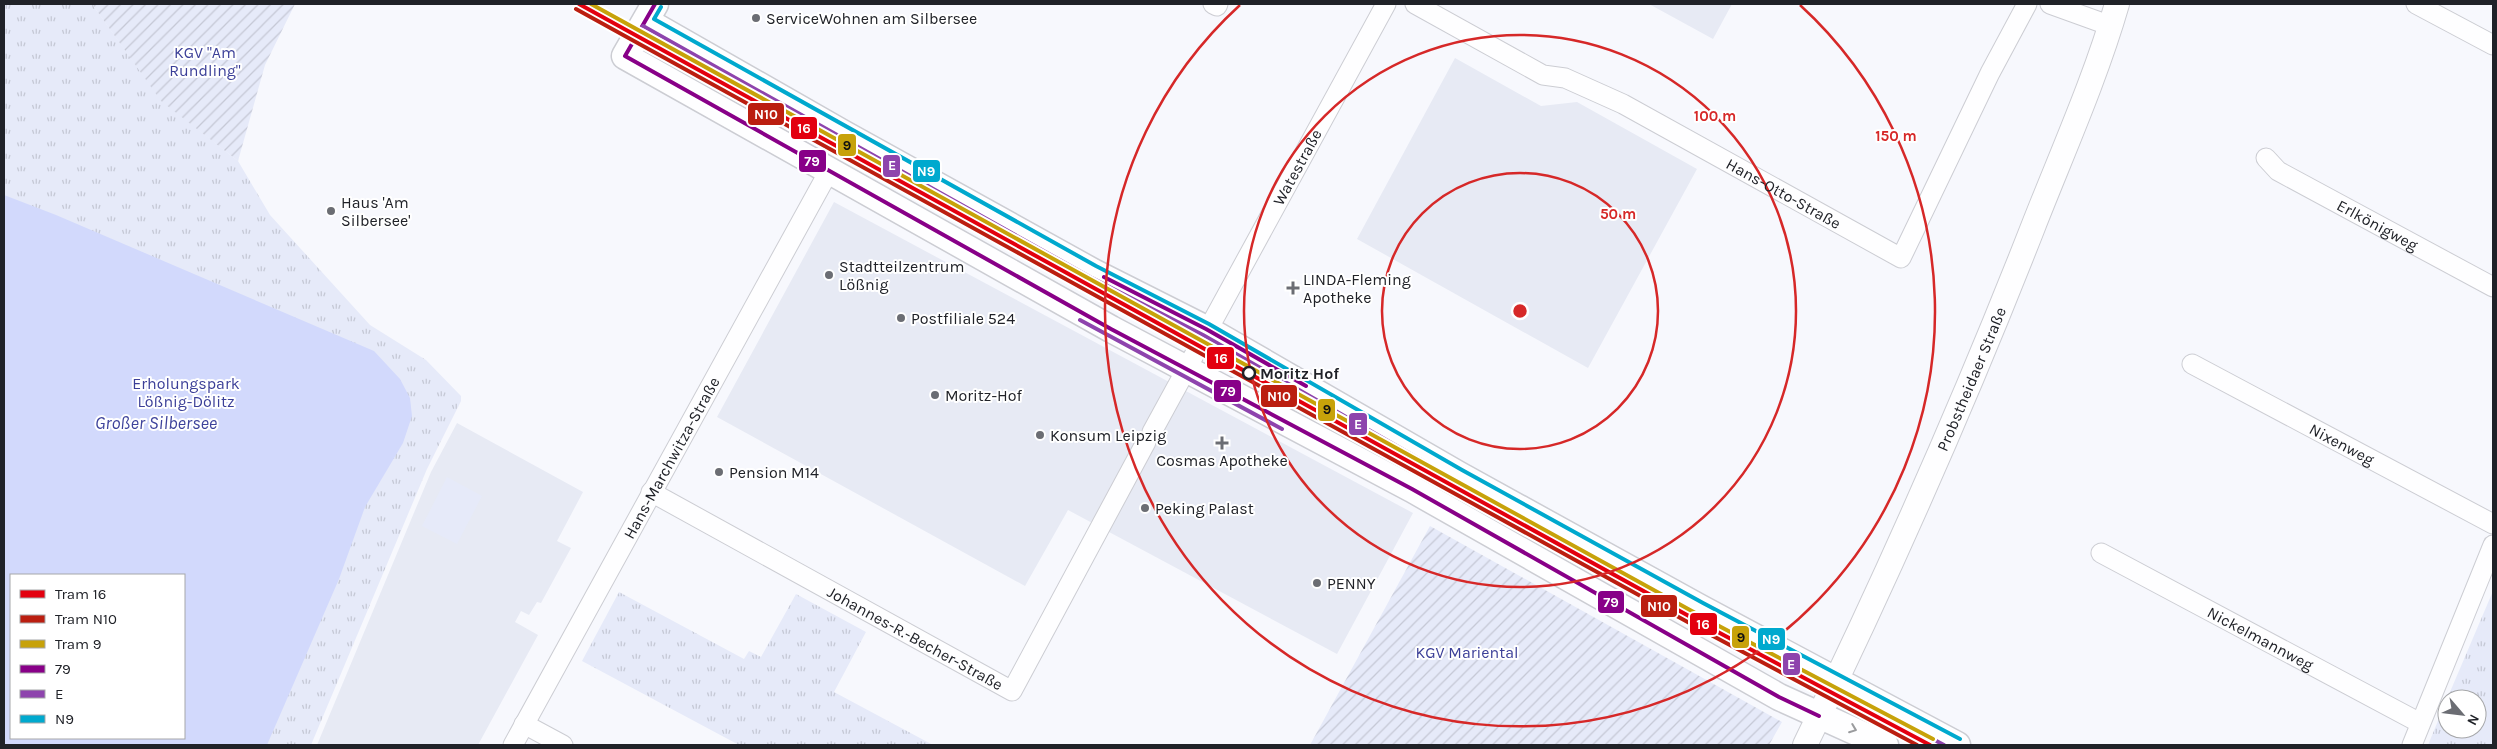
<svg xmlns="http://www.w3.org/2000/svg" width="2497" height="749" font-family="Karla,sans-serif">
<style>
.built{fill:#e7eaf4}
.park{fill:url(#park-tufts);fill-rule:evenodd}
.garden{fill:url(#garden-furrows)}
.pitch{fill:#e6eaf9}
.water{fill:#d2d9fc;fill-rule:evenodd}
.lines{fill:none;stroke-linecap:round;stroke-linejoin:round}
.minor-casing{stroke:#cccdd3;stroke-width:21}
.tertiary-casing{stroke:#cccdd3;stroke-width:26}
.secondary-casing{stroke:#cccdd3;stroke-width:29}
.minor{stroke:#fefeff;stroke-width:19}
.tertiary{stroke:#fefeff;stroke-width:24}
.secondary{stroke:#fefeff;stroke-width:26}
.bus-1-casing{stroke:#fff;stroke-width:8}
.bus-2-casing{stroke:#fff;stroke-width:8}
.bus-3-casing{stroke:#fff;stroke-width:8}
.bus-1{stroke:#808;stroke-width:4}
.bus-2{stroke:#8e44ad;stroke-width:4}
.bus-3{stroke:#00a9ce;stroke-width:4}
.tram-1-casing{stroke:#fff;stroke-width:8}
.tram-2-casing{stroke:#fff;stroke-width:8}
.tram-3-casing{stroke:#fff;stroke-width:8}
.tram-1{stroke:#e3000f;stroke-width:4}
.tram-2{stroke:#bb1e10;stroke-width:4}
.tram-3{stroke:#c7a20a;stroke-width:4}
.oneway{stroke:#9a9b9e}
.ring{fill:none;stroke:#d62828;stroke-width:2.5}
.poi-dot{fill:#6b6d73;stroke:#fff;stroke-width:2}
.stop-dot{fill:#fff;stroke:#202228;stroke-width:2.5}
.labels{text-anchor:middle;stroke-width:4;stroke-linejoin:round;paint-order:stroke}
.poi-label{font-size:16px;fill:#202228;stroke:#fff;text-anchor:start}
.park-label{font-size:16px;fill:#3b3f98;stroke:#fff}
.street-label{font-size:16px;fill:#202228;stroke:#fff}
.stop-label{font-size:16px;font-weight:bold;fill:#202228;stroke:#fff;text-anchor:start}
.water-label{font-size:18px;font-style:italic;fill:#3d429b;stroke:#fff}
.centre{fill:#d62828;stroke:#fff;stroke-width:2.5}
.ring-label{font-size:15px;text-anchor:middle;font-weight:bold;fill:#d62828;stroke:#fff;stroke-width:4;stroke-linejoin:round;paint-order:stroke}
.line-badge{stroke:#fff;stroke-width:2}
.badge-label{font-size:14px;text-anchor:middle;font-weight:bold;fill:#fff}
.pale-badge-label{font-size:14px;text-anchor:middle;font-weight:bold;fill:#111}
</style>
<defs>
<pattern id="park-tufts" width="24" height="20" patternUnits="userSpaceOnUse" patternTransform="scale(1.25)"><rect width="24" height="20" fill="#e6eaf9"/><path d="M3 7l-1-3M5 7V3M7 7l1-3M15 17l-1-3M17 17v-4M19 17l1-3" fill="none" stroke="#c5c8d5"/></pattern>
<pattern id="garden-furrows" width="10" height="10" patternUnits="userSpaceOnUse" patternTransform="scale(1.25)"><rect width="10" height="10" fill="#e6eaf9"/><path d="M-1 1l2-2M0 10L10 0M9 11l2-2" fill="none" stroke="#c5c8d5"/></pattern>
</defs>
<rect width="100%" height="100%" fill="#f7f8fd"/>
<path class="built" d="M1649,4H1732L1713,39Z
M1455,58L1541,106L1577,102L1697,169L1588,368L1357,239Z
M834,202L1413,513L1337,654L1068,510L1025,586L717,417Z
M457,423L583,492L557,541L571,548L541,603L537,602L529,615L521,611L515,622L538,635L478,745H317L431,472Z"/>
<path class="park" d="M4,4H92L161,100L238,161L270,215L370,325L426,360L461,396V401L427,469L311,745H4ZM11,575H184V738H11Z
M2493,591V745H2428L2447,699V729H2477V699H2447Z
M619,592L744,659L749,651L761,657L796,594L866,632L834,692L933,745H739L582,661Z"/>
<path class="garden" d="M92,4H295L265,65L238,161L161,101Z
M1430,526L1782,722L1769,745H1310Z"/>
<path class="pitch" d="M447,477L482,496L457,544L422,526Z"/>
<path class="water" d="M4,195L56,215L374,351L400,379L410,398L412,416L403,443L365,507L339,579L267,745H4ZM11,575H184V738H11Z"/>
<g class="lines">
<g class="minor-casing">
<g id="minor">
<path d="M1213,4L1217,6L1218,4"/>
<path id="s1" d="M1415,4L1543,75L1565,78L1623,104L1901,258L1990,73L2027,4"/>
<path d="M2050,4L2111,26"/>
<path d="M2416,4L2493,45"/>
<path id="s2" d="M2266,158L2278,171L2493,287"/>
<path id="s3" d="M2192,364L2493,524"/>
<path id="s4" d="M1152,432L1386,4"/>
<path id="s5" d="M651,492L1012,691L1146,442"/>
<path id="s6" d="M2101,553L2420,723"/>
<path d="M524,724L563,745"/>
<path id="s7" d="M513,745L829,171"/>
<path d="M2412,745L2493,545"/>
</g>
</g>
<g class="tertiary-casing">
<g id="tertiary">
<path id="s8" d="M1805,745C1888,575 1964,403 2033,227C2062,153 2095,80 2117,4"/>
</g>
</g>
<g class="secondary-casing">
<path id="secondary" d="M655,4L625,56L1111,329L1412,489L1779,697L1885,745
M646,21L844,134L1093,272L1206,329L1459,475L1700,608L1957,745"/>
</g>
<use href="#minor" class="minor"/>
<use href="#tertiary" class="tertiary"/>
<use href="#secondary" class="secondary"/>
<g class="bus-1-casing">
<path id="bus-1" d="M655,4L625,56L1111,329L1412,489L1779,697L1819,716
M1104,277L1206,329L1306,386"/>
</g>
<g class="bus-2-casing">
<path id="bus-2" d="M643,26L1090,277L1203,335L1456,480L1697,614L1944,745
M1080,320L1282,429"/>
</g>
<g class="bus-3-casing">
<path id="bus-3" d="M661,7L654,19L1096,266L1209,324L1462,470L1703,603L1960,739"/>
</g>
<use href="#bus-1" class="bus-1"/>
<use href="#bus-2" class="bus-2"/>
<use href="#bus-3" class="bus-3"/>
<g class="tram-1-casing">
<path id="tram-1" d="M579,4L1716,631L1930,745"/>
</g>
<g class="tram-2-casing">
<path id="tram-2" d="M576,9L1713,636L1917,745"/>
</g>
<g class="tram-3-casing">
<path id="tram-3" d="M591,4L1719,626L1933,739"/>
</g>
<use href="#tram-1" class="tram-1"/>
<use href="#tram-2" class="tram-2"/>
<use href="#tram-3" class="tram-3"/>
</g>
<defs><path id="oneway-chevron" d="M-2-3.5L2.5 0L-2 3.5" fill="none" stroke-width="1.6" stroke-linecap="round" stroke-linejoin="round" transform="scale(1.25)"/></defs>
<use class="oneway" href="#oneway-chevron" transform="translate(1853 729) rotate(21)"/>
<g class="ring">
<circle cx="1520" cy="311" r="138"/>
<circle cx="1520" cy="311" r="276"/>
<path d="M1800 5A415 415 0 1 1 1240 5"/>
</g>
<g class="poi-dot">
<circle cx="756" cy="18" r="5"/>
<circle cx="331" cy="211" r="5"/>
<circle cx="829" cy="275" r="5"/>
<path d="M1290.5 280.5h5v5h5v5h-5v5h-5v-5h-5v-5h5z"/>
<circle cx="901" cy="318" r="5"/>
<circle cx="935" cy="395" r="5"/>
<circle cx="1040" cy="435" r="5"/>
<path d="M1219.5 435.5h5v5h5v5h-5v5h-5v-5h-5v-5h5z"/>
<circle cx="719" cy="472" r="5"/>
<circle cx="1145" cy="508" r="5"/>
<circle cx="1317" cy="583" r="5"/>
</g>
<circle class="stop-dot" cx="1249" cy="373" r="6"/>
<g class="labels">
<g class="poi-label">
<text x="766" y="24">ServiceWohnen am Silbersee</text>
<text x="341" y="208">Haus 'Am<tspan x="341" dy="18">Silbersee'</tspan></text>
<text x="839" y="272">Stadtteilzentrum<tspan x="839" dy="18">Lößnig</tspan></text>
<text x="1303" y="285">LINDA-Fleming<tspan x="1303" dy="18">Apotheke</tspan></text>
<text x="911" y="324">Postfiliale 524</text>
<text x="945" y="401">Moritz-Hof</text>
<text x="1050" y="441">Konsum Leipzig</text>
<text x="1222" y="466" text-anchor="middle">Cosmas Apotheke</text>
<text x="729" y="478">Pension M14</text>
<text x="1155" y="514">Peking Palast</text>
<text x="1327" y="589">PENNY</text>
</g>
<g class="park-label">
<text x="205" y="58">KGV "Am<tspan x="205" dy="18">Rundling"</tspan></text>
<text x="186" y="389">Erholungspark<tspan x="186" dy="18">Lößnig-Dölitz</tspan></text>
<text x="1467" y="658">KGV Mariental</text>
</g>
<g class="street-label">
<text dy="6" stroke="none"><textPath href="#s4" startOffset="302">Watestraße</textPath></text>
<text dy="6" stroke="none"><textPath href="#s1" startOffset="416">Hans-Otto-Straße</textPath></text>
<text dy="6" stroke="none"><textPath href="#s2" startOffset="131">Erlkönigweg</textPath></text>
<text dy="6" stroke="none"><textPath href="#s8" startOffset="402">Probstheidaer Straße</textPath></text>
<text dy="6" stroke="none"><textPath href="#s3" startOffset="170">Nixenweg</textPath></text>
<text dy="6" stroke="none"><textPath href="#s7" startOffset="328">Hans-Marchwitza-Straße</textPath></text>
<text dy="6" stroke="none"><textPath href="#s5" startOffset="302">Johannes-R.-Becher-Straße</textPath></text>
<text dy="6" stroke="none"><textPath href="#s6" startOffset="181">Nickelmannweg</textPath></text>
</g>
<g class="stop-label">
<text x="1260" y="379">Moritz Hof</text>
</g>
<g class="water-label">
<text x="156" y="429">Großer Silbersee</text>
</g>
</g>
<circle cx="1520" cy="311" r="8" class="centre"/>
<g class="ring-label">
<text x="1715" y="121">100 m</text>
<text x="1896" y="141">150 m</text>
<text x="1618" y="219">50 m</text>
</g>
<g class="line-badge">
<rect x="747" y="102" width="38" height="24" rx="5" fill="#bb1e10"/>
<rect x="790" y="116" width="28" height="24" rx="5" fill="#e3000f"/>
<rect x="837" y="133" width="20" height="24" rx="5" fill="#c7a20a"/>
<rect x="798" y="149" width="29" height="24" rx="5" fill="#808"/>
<rect x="882" y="154" width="19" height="24" rx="5" fill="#8e44ad"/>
<rect x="912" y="159" width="29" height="24" rx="5" fill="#00a9ce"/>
<rect x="1206" y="346" width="29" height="24" rx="5" fill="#e3000f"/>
<rect x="1213" y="379" width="29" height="24" rx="5" fill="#808"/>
<rect x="1260" y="384" width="38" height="24" rx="5" fill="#bb1e10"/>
<rect x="1317" y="398" width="19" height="24" rx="5" fill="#c7a20a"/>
<rect x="1348" y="412" width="20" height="24" rx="5" fill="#8e44ad"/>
<rect x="1597" y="590" width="28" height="24" rx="5" fill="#808"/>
<rect x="1640" y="594" width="38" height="24" rx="5" fill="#bb1e10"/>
<rect x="1689" y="612" width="29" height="24" rx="5" fill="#e3000f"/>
<rect x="1731" y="625" width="19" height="24" rx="5" fill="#c7a20a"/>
<rect x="1757" y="627" width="29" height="24" rx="5" fill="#00a9ce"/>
<rect x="1782" y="652" width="19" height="24" rx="5" fill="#8e44ad"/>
</g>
<g class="badge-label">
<text x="766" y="119">N10</text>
<text x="804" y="133">16</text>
<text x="812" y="166">79</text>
<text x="892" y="170">E</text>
<text x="926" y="176">N9</text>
<text x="1221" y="363">16</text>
<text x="1228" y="396">79</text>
<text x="1279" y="401">N10</text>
<text x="1358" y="429">E</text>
<text x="1611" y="607">79</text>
<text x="1659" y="611">N10</text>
<text x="1703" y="629">16</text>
<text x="1771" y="644">N9</text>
<text x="1791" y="669">E</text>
</g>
<g class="pale-badge-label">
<text x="847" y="150">9</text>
<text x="1327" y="414">9</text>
<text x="1741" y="642">9</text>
</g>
<rect width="2497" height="749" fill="none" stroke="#202228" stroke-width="10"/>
<rect x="10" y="574" width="175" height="165" fill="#ffffff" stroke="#a6a7a9"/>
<rect x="20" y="590" width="25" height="8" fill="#e3000f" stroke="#a6a7a9"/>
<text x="55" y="599" font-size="15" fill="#202228">Tram 16</text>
<rect x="20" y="615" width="25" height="8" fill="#bb1e10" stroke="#a6a7a9"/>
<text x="55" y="624" font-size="15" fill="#202228">Tram N10</text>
<rect x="20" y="640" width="25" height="8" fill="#c7a20a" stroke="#a6a7a9"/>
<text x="55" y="649" font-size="15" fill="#202228">Tram 9</text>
<rect x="20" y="665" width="25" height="8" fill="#880088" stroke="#a6a7a9"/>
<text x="55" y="674" font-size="15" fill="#202228">79</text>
<rect x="20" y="690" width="25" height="8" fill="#8e44ad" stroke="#a6a7a9"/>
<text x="55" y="699" font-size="15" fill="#202228">E</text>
<rect x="20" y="715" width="25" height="8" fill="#00a9ce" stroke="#a6a7a9"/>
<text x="55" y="724" font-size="15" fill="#202228">N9</text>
<g transform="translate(2462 714) rotate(118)"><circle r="24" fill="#ffffff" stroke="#a6a7a9"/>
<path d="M0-4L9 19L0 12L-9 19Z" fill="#6b6d73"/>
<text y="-8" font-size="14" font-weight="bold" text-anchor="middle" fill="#202228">N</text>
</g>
</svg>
